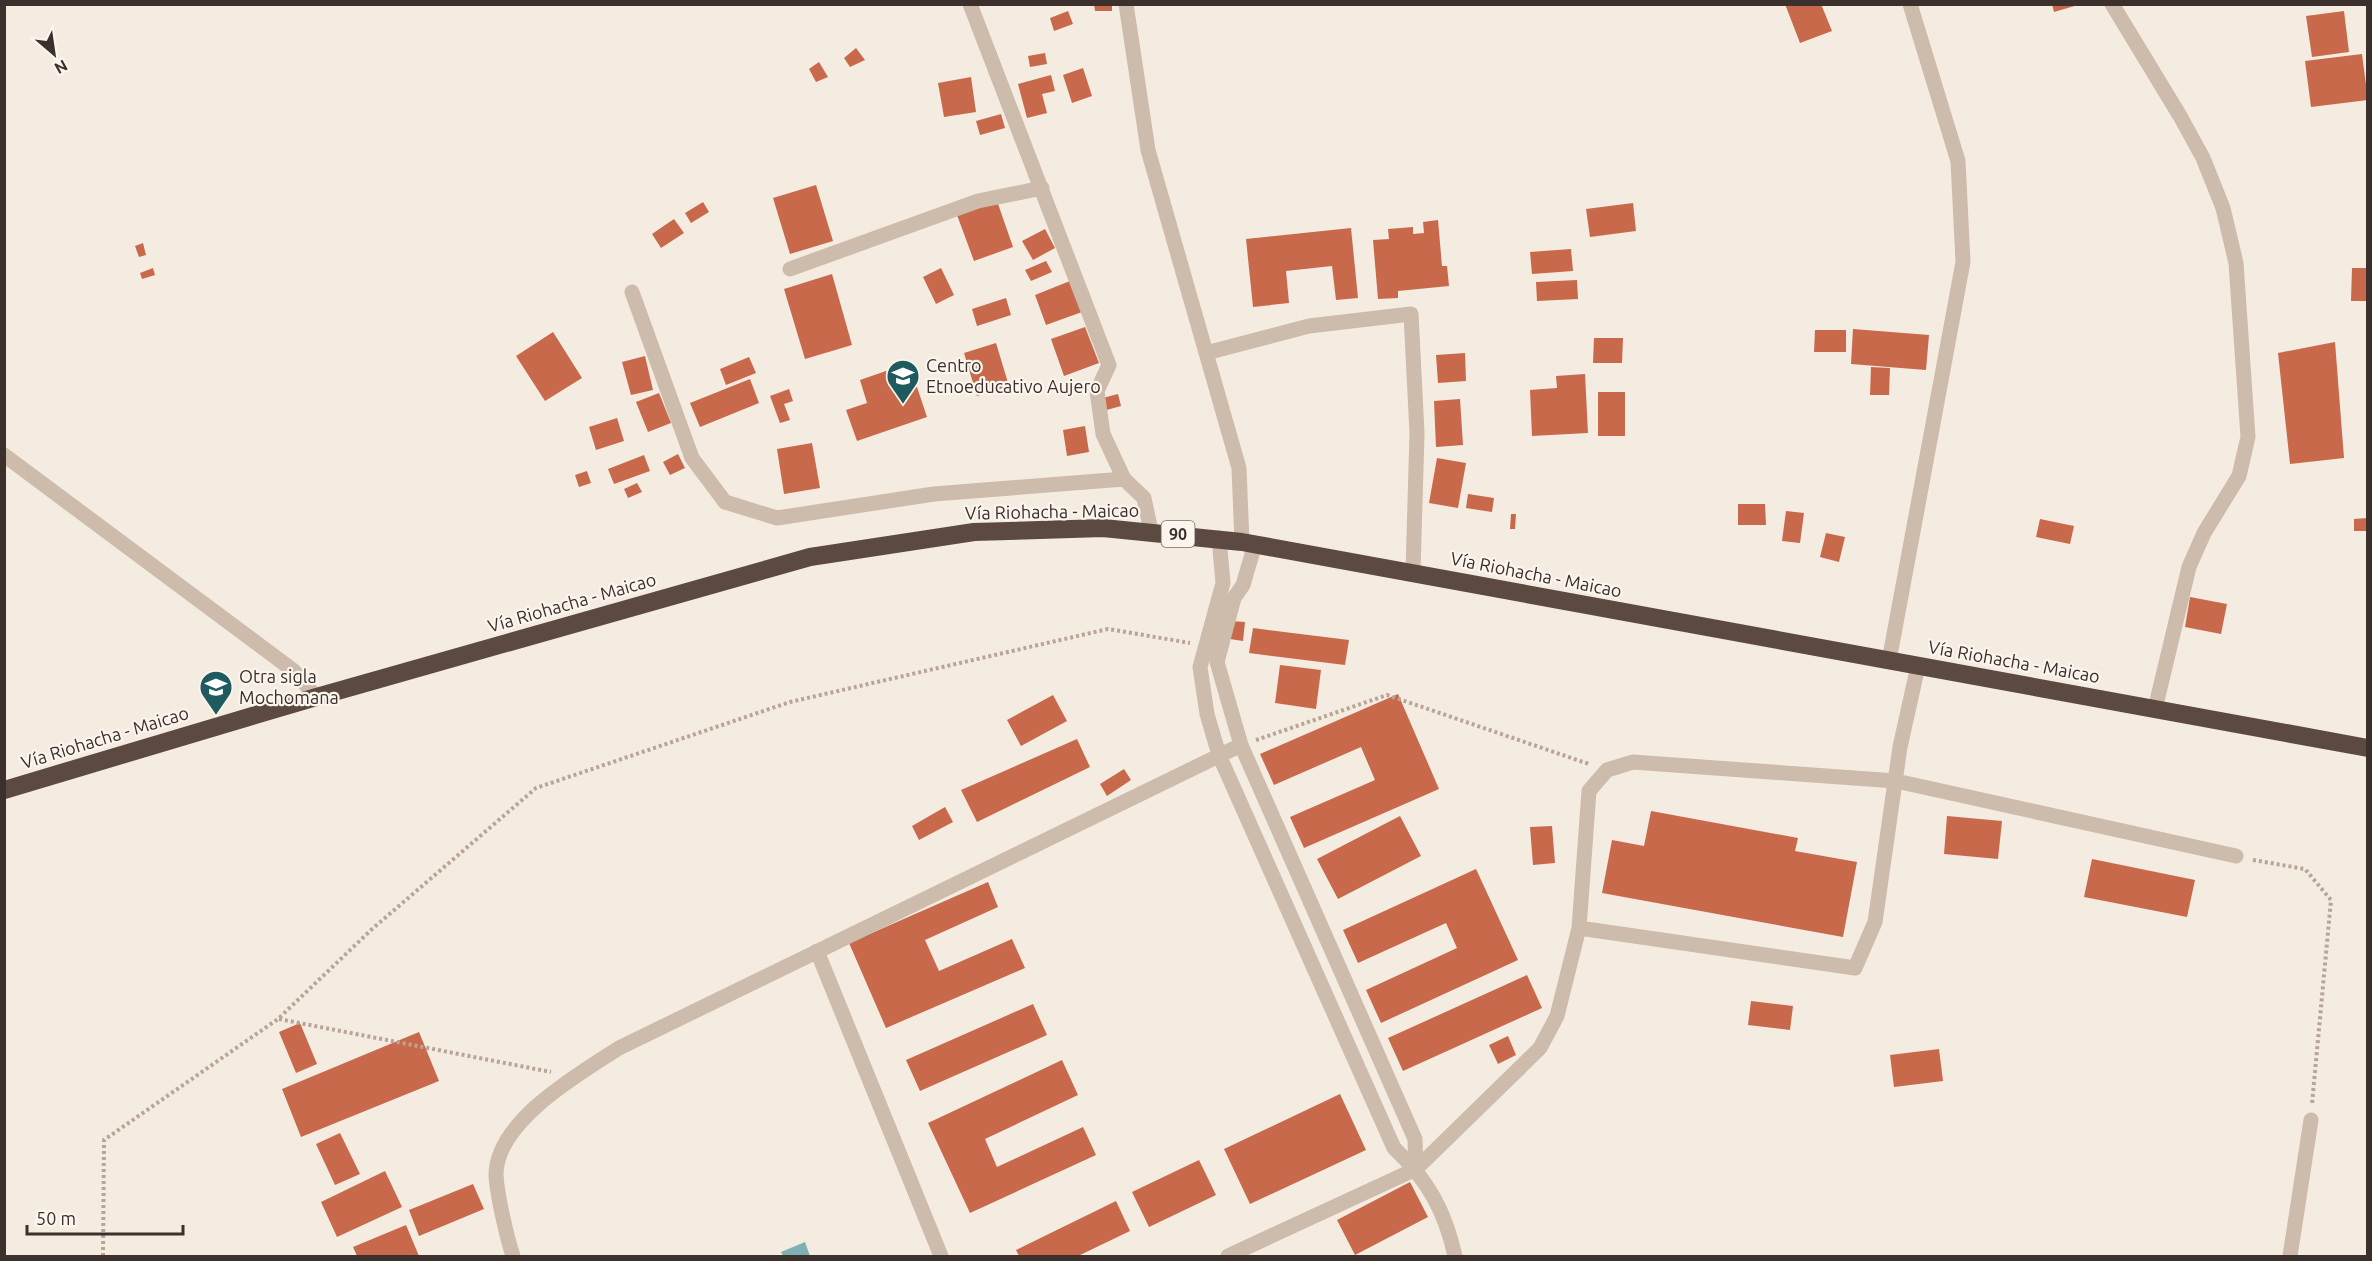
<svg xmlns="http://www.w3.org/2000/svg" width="2372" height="1261" font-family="Ubuntu,sans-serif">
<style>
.water{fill:#7fb0b2}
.building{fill:#c8694b}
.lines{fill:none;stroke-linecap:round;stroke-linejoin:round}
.path{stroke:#b9a596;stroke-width:4;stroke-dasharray:3 3;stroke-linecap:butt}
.minor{stroke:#cdbbac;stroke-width:15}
.highway{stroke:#5c4a42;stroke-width:18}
.labels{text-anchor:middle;stroke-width:4.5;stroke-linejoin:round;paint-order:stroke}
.shield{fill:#fbf5ee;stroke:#756b66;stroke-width:1.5}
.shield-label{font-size:16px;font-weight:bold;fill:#3b302b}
.poi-label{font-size:18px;fill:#3b302b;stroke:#fbf5ee;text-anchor:start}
.street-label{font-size:18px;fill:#3b302b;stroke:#fbf5ee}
</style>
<rect width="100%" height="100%" fill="#f4ebe1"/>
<path class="water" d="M805,1242L810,1256H783L781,1252Z"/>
<path class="building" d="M1094,4H1112V11H1095Z
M1785,4H1821L1832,31L1800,43Z
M2052,4H2078V5L2054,12Z
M1068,11L1073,24L1054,31L1050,18Z
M2344,11L2349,52L2312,57L2306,16Z
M856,48L865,60L850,67L844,58Z
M1045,53L1047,64L1030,67L1028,56Z
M2362,54L2368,100L2311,107L2305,61Z
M819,62L828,77L816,82L809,69Z
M1083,68L1092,96L1072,103L1063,75Z
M1051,75L1055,91L1042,94L1047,113L1027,118L1018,84Z
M971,77L976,112L944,117L938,83Z
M1001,114L1005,128L980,135L976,121Z
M816,185L833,241L790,254L773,198Z
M997,201L1013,247L974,261L957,215Z
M703,202L709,212L691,223L685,213Z
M1633,203L1636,231L1590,237L1586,209Z
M674,219L684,233L661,248L652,234Z
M1438,220L1442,266H1447L1449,286L1398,291V298L1378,299L1373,240L1389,239L1388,229L1413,227V234L1424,233L1423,222Z
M1351,228L1358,298L1336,300L1332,266L1286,271L1289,303L1253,307L1246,239Z
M1045,229L1055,248L1033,260L1022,241Z
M143,243L146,255L139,257L135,246Z
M1571,249L1573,271L1532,274L1530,252Z
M1046,261L1052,272L1031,281L1025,270Z
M153,268L155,275L142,279L140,273Z
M941,268L954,295L936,304L923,277Z
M2352,268H2368V301H2351Z
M832,274L852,345L805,359L784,289Z
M1577,280L1578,299L1537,301L1536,282Z
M1070,281L1082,312L1046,325L1035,295Z
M1006,298L1011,315L977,326L972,309Z
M1085,327L1099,363L1064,376L1051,339Z
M1853,329L1929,335L1926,370L1851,364Z
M1815,330H1846V352H1814Z
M553,332L582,378L545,401L516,356Z
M1594,338H1623L1622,363H1593Z
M2335,342L2344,458L2290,464L2278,353Z
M996,343L1009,386L977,396L964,353Z
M1465,353L1466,381L1438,383L1436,355Z
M645,356L653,390L631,395L622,362Z
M749,357L756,373L726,385L720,369Z
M909,363L927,417L857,441L846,410L867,403L860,380Z
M1871,367L1890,368L1889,395H1870Z
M1585,374L1588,433L1532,436L1530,390L1557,388L1556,376Z
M750,379L759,403L700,427L690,403Z
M789,389L793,401L784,404L790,420L780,423L770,396Z
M1598,392H1625V436H1598Z
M659,393L671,423L648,432L636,402Z
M1118,394L1121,406L1103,411L1099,399Z
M1460,399L1463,445L1436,447L1434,401Z
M617,418L624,441L596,450L589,427Z
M1085,426L1089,452L1067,456L1063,430Z
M812,443L820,488L784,494L777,449Z
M678,454L685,468L670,475L663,462Z
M644,455L650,471L614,484L608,469Z
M1437,458L1466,463L1458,508L1429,503Z
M587,471L591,483L579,487L575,475Z
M637,483L642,492L628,498L624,489Z
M1468,494L1494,498L1492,512L1466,508Z
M1738,504H1765L1766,525H1738Z
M1786,511L1804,513L1800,543L1782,541Z
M1511,514H1516L1515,529H1510Z
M2368,518V531H2354V519Z
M2040,519L2074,526L2070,544L2036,537Z
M1826,533L1845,537L1839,562L1820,557Z
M2190,597L2227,604L2221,634L2185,627Z
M1231,621L1245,622L1243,641L1230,639Z
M1253,628L1349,640L1345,665L1249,653Z
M1280,665L1321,670L1316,709L1275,703Z
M1398,694L1439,789L1304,848L1290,817L1375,780L1361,747L1274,785L1260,754Z
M1053,695L1067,721L1021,746L1007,720Z
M1077,739L1090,767L977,822L961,790Z
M1124,769L1131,780L1107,796L1100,784Z
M945,807L953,822L919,840L912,826Z
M1651,811L1798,838L1795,851L1857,862L1843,937L1602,893L1612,840L1644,846Z
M1400,816L1421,856L1338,899L1317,859Z
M1947,816L2002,821L1998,859L1944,854Z
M1552,826L1555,863L1533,865L1530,827Z
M2092,859L2195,880L2187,917L2084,897Z
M1476,869L1518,960L1381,1023L1366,990L1457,948L1446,923L1358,963L1343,930Z
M988,882L998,907L925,940L939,971L1012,939L1025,968L886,1028L849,943Z
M1527,975L1542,1008L1403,1071L1388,1038Z
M1751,1001L1793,1006L1790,1030L1748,1025Z
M1033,1004L1047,1035L920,1091L906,1060Z
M300,1023L317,1064L296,1073L279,1032Z
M419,1032L439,1081L301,1137L282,1089Z
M1508,1036L1516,1055L1498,1064L1489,1045Z
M1939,1049L1943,1081L1894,1087L1890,1055Z
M1062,1060L1078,1095L985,1139L997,1167L1083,1127L1096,1155L970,1213L928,1123Z
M1340,1094L1366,1150L1250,1204L1224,1149Z
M340,1133L360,1174L335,1185L316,1144Z
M1199,1160L1216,1195L1149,1227L1132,1192Z
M385,1171L402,1207L337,1237L321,1202Z
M1410,1182L1428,1217L1355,1255L1337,1220Z
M473,1184L484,1209L419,1236L409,1210Z
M1116,1201L1130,1231L1078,1256H1019L1016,1250Z
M406,1225L419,1256H357L353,1247Z"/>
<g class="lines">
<path class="path" d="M1256,740L1387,695L1589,764
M2253,860L2305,869L2331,900L2312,1104
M279,1019L551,1072
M103,1256L104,1140L278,1019L371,930L536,788L790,702L1108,629L1190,643"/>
<path class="minor" d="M970,4L1109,365L1097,391L1103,434L1124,479
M1126,4L1148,150L1239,468L1242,542
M2112,4L2180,116L2203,158L2223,208L2236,263L2248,437L2239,476L2204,533L2189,567L2155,709
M790,269L978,201L1042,188
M632,292L692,458L725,502L777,518L934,494L1124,479L1144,498L1151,531
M1206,353L1309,326L1411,314L1417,433L1413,572
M4,455L294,671L316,697
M1219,538L1223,583L1200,667L1207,714L1219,755L1394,1148C1428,1180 1445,1211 1455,1256
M1255,544L1243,585L1234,598L1217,662L1241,745L1415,1139L1416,1169
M1889,661L1963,262L1958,161L1910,4
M1579,928L1855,968L1875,922L1900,747L1918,666
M817,951L941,1256
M513,1256C507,1238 497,1195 496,1175C496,1121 579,1074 619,1048L1241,745
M1228,1256L1416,1169L1540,1048L1557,1016L1579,928L1589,791L1607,770L1633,762L1896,781L2236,856
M2290,1256L2311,1120"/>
<path class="highway" d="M4,790L316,697L810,557L974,532L1103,528L1242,542L2368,748"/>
</g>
<defs>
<g id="school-pin" transform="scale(1.725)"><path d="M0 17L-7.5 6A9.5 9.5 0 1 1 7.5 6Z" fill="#1f5a5e" stroke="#fbf5ee"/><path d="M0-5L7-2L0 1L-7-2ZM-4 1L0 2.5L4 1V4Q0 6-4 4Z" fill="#fff"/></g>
</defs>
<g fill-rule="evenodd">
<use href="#school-pin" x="903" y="376"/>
<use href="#school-pin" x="216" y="687"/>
</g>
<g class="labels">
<rect class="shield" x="1161.5" y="521" width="33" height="26" rx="4.5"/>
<g class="shield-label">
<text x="1178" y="540">90</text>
</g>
<g class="poi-label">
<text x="926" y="372">Centro<tspan x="926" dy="21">Etnoeducativo Aujero</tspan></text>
<text x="239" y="683">Otra sigla<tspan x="239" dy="21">Mochomana</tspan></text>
</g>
<g class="street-label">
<text transform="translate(1052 512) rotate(-1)" y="6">Vía Riohacha - Maicao</text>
<text transform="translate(1536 575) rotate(11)" y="6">Vía Riohacha - Maicao</text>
<text transform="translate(572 603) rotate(-16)" y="6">Vía Riohacha - Maicao</text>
<text transform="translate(2014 662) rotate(10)" y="6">Vía Riohacha - Maicao</text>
<text transform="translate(105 738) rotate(-17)" y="6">Vía Riohacha - Maicao</text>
</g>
</g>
<rect width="2372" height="1261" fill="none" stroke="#3b302b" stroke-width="12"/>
<g transform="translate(54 54) rotate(151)" stroke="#fbf5ee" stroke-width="4.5" paint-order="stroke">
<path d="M0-4.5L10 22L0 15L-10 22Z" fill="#3b302b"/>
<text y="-9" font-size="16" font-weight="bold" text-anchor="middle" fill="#3b302b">N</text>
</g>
<path d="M27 1225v9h156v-9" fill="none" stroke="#3b302b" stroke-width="3"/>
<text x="36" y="1225" font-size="18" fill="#3b302b" stroke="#fbf5ee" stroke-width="4.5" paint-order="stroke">50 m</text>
</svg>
